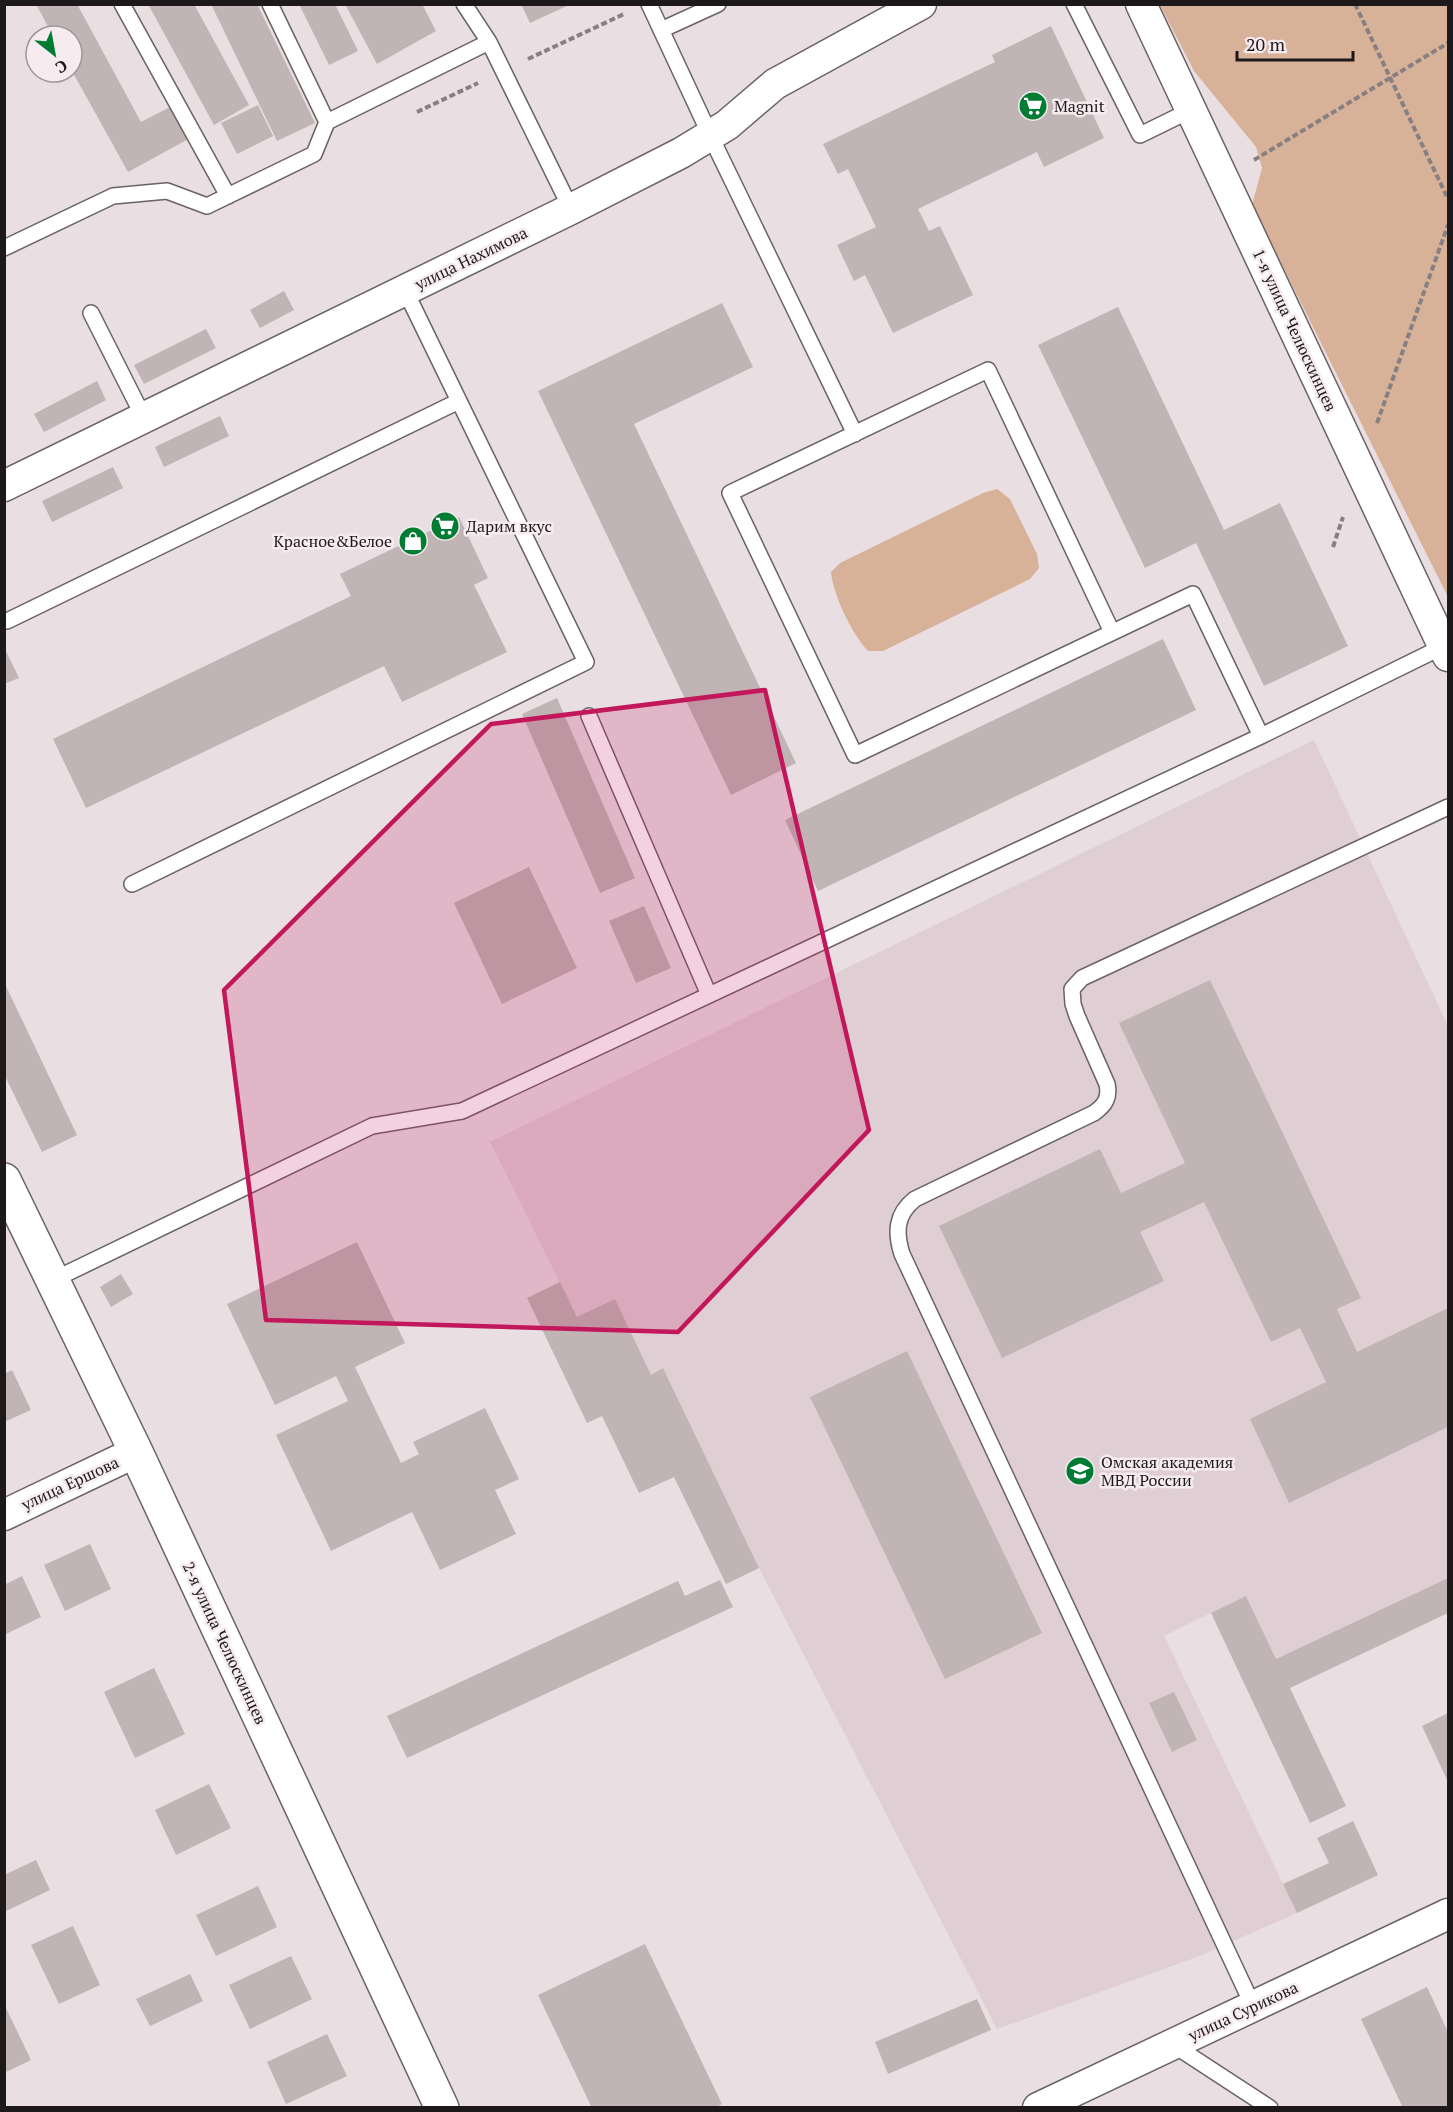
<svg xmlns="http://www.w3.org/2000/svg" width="1453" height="2112" font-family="'PT Serif',serif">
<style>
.built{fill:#e0ced5}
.green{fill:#d8b298}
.building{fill:#c0b5b4}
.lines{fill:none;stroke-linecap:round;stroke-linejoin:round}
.service-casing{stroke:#6b6265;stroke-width:18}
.minor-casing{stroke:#6b6265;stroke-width:33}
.tertiary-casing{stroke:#6b6265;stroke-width:36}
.path{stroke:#877f82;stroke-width:4;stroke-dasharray:6 3;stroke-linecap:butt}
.service{stroke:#fff;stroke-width:15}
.minor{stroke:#fff;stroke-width:30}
.tertiary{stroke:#fff;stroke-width:33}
.marked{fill:#c2185b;fill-opacity:0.2;stroke:#c2185b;stroke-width:4.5;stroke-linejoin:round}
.labels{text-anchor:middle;stroke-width:5;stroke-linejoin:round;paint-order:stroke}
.poi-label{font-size:16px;fill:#1d191b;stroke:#f6ecef;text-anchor:start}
.street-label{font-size:16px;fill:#1d191b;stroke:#f6ecef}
</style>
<rect width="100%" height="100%" fill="#e9dee2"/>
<path class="built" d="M1314,740L1448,1026V1578L1276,1659L1246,1596L1164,1636L1297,1913L1197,1957L997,2029L759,1568L663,1369L651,1375L577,1317L490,1142Z"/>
<path class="green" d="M1160,5H1448V597L1252,205L1262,168L1256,147L1194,71Z
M997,489L1010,499L1037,554L1039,568L1030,579L883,651H868C852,634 833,595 831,572L840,563L983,493Z"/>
<path class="building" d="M36,4H77L141,122L174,105L192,137L128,172L72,71V36H53Z
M148,4H194L249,105L214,125Z
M211,4H257L315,123L277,141Z
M299,4H335L358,51L329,65Z
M345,4H422L436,31L377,64Z
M521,4H571L530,23Z
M1051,26L1104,138L1044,167L1037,152L918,209L929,231L940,226L973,295L893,333L865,275L854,281L837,245L876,227L848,169L838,174L823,144L995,62L992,55Z
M258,105L273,136L237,154L221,123Z
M284,291L294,310L260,328L250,310Z
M722,303L753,367L634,424L796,763L731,795L538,391Z
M1118,307L1224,530L1280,503L1348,646L1264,686L1196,543L1145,568L1038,345Z
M206,329L216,348L144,384L134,365Z
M97,381L106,400L44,432L34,414Z
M220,416L229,436L164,467L155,447Z
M113,467L123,488L52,522L42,501Z
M459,517L488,578L474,585L507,652L402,702L384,666L86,808L53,739L351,596L340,574Z
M1163,639L1196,710L818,891L785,820Z
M4,647L19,678L4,684Z
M557,698L635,878L600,893L522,714Z
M529,867L577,968L502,1004L454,903Z
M644,906L671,968L636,983L609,921Z
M1210,980L1361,1298L1337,1309L1357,1352L1448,1308V1427L1289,1503L1250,1419L1326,1382L1300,1328L1271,1342L1204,1202L1140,1232L1164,1281L1002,1358L939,1226L1100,1149L1121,1193L1185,1163L1119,1023Z
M4,982L77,1135L42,1152L4,1074Z
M357,1242L405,1343L355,1367L401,1463L419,1454L413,1442L485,1408L519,1479L495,1490L516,1534L440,1570L412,1512L331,1551L276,1435L348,1401L336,1376L275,1405L227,1304Z
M121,1274L133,1294L111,1307L100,1287Z
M560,1282L577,1317L615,1299L651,1375L663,1368L759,1568L726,1584L674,1477L639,1493L602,1416L587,1423L527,1298Z
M907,1351L1042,1633L945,1679L810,1397Z
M12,1370L31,1410L4,1422V1374Z
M90,1544L111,1589L65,1611L44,1565Z
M22,1576L41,1617L4,1635V1585Z
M1448,1578V1613L1290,1688L1346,1806L1310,1823L1211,1613L1246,1596L1276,1659Z
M720,1580L733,1607L407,1758L387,1716L678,1581L685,1596Z
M154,1668L185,1734L135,1758L104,1692Z
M1174,1692L1197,1740L1172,1752L1149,1703Z
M1448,1713V1782L1422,1726Z
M209,1784L231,1828L176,1855L155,1810Z
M1353,1821L1378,1875L1297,1913L1283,1884L1329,1863L1317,1838Z
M36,1860L50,1890L4,1912V1875Z
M258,1886L277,1927L216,1956L196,1915Z
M73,1926L100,1985L59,2004L31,1945Z
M645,1944L722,2104L715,2108H592L538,1995Z
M291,1956L312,1999L250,2029L229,1985Z
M190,1974L203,2001L150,2026L136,1999Z
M1427,1987L1448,2032V2108H1403L1361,2019Z
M977,1999L991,2030L888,2074L875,2042Z
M4,2004L31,2060L4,2073Z
M327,2034L347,2076L286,2104L267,2062Z"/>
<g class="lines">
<g class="service-casing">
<path id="service" d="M122,4L228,196
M270,4L327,122
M464,4L489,42
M649,4L711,137L855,434
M1074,4L1140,135L1191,110
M661,30L718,4
M4,248L113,196L167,191L207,206L314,154L327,122L489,42L571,209
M91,313L144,418
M7,621L459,401
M1112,632L988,370L730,493L855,755L1193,594L1261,736
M589,716L709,995
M132,884L586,662L405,290
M53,1280L372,1126L462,1111L1261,736L1444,646
M1253,2006L902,1254C895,1232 896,1214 915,1199L1094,1113C1105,1105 1110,1098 1107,1084L1077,1016L1073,1004L1072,989L1082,978L1448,807
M1172,2044L1270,2108"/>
</g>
<g class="minor-casing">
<path id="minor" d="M1141,4L1448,656
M4,486L571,209L681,153L727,125L775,84L921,4
M4,1515L136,1452
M1038,2108L1448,1914"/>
</g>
<g class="tertiary-casing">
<path id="tertiary" d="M4,1180L136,1452L442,2108"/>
</g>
<path class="path" d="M1355,4L1448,199
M528,59L624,14
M417,112L478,83
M1254,160L1448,43
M1377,423L1448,225
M1333,547L1343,517"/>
<use href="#service" class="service"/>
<use href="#minor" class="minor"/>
<use href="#tertiary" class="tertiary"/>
</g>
<path class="marked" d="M765,690L869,1130L678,1332L266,1320L224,990L491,724Z"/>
<defs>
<g id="supermarket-disc" transform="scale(1.5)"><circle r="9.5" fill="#007c33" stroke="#f6ecef"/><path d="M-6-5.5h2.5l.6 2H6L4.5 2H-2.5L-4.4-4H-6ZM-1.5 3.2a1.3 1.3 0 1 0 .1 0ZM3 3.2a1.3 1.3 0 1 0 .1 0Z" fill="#fff"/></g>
<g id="shop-disc" transform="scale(1.5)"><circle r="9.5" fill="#007c33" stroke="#f6ecef"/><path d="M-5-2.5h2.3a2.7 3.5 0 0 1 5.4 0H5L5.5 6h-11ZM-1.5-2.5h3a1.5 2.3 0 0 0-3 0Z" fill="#fff"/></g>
<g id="university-disc" transform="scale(1.5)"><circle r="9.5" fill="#007c33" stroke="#f6ecef"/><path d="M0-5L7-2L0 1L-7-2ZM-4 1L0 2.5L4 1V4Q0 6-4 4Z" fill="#fff"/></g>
</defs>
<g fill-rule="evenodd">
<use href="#supermarket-disc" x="1033" y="106"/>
<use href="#supermarket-disc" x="445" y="526"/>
<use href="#shop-disc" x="413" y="541"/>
<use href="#university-disc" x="1080" y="1471"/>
</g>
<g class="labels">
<g class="poi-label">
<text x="1054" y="112">Magnit</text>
<text x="466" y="532">Дарим вкус</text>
<text x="392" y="547" text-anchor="end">Красное&amp;Белое</text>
<text x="1101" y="1468">Омская академия<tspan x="1101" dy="18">МВД России</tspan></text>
</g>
<g class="street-label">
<text transform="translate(471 258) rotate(-26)" y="6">улица Нахимова</text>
<text transform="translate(1295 330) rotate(65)" y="6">1-я улица Челюскинцев</text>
<text transform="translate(70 1483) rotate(-25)" y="6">улица Ершова</text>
<text transform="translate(225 1643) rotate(65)" y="6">2-я улица Челюскинцев</text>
<text transform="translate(1243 2011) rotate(-25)" y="6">улица Сурикова</text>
</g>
</g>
<rect width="1453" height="2112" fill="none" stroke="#1d191b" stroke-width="12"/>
<g transform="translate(54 54) rotate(149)"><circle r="28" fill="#f6ecef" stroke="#9f989a" stroke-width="1.5"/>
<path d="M0-4.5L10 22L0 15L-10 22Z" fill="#007c33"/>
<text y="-9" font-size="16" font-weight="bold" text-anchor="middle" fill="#1d191b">С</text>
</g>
<path d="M1237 51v9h116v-9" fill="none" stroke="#1d191b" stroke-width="3"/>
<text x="1246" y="51" font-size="18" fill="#1d191b" stroke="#f6ecef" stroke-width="4.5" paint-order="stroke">20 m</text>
</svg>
